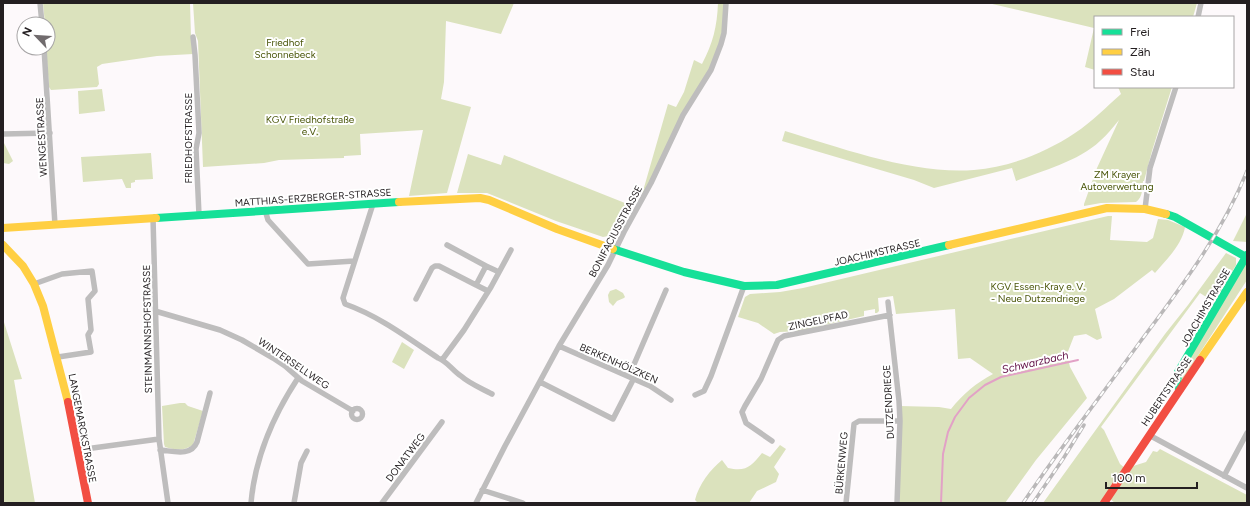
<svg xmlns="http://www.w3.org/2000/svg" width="1250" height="506" font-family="Figtree,sans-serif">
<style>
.green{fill:#dbe2bd}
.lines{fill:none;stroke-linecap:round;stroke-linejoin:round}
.stream{stroke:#e2a1c6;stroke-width:2}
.street{stroke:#bebdbd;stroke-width:5.5}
.fast{stroke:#16e098;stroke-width:8}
.slow{stroke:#ffcf43;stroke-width:8}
.jam{stroke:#f24e42;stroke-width:8}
.rail-casing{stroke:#bab8b9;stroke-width:3.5}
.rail{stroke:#fff;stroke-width:2;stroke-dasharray:6;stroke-linecap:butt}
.labels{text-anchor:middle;stroke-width:4;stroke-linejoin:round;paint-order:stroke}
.park-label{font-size:10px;fill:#4a560a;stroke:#fff}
.street-label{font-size:10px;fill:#241f21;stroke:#fff}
.water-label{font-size:11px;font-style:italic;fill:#600e45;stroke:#fff}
</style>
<rect width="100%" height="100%" fill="#fdf9fb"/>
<path class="green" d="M43,3H190L191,36L193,54L157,56L102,64L97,67L99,84L97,87L51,90L49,87L46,48H48V24H45Z
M193,3H514L501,34L446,21L444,82L441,99L471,107L447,193L409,196L423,130L360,134L361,155L344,156V158L279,160L264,163L203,167L198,41L195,33Z
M718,3H724L725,20L716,57L641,198L668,104L676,107L684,92L694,60L702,64C713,43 717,27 718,3Z
M988,3H1197L1193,17H1095V70L1085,67L1094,28Z
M1118,87H1172L1152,151L1144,181H1143C1142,189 1143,197 1136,202L1101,203L1084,206V204L1097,168L1119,120C1113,127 1107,135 1100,141C1079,161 1042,171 1016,181L1012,168L934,188L914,180L782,141L785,131C841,148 915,175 974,170C1010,167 1045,153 1075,133C1092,122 1106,107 1121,94Z
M102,89L105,111L79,114L78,91Z
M3,141L13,161L9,164L3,163Z
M151,153L153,179L135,180V182L131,183V188H126L122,179L83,182L81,157Z
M468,154L501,165L504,155L630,205L621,220H618L617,224L619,225C615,232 611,236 603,237L556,221L487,193H457Z
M1247,213V242L1233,241Z
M1108,216H1112L1110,240L1147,242L1153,238L1158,219L1168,220L1185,227C1182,245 1166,260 1155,273L1152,270L1114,299L1095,309L1102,338L1097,340L1086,334L1074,336L1067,354L1070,367L1087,398L1036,460L1005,503H898L900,406L939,407L951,409C963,394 976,383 993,374L970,358L958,359L955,309L896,314L893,296L878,298L879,311L877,313H875V309L864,311V316L799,331L780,332L774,334L758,323L738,317L745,297L750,294L780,292L803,288Z
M1226,253L1236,258V265L1214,302L1200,293L1101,427L1104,430L1120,464L1126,469L1104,503H1043L1165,334L1188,305Z
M1247,261V280L1181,382L1180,373Z
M616,289L623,293L625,297L624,298L617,301L613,306L609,302L608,295L610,291Z
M3,319L22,379L14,380L35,503H3Z
M402,342L414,350L404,369L392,362Z
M180,403H185L188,406L203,411L193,445C184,451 175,450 165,447L164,444L162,406Z
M780,445L786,449L774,467L779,474L776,482L757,491L749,503H698L695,500C699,484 710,470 722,460L728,468C747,472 751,466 762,453L770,457Z
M1160,449L1247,495V503H1115L1109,498L1130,467L1146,462L1153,451L1157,452Z"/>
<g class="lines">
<path class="stream" d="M941,503L943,454L948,432L955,417L969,398L985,385L1001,377L1078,360"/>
<path class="street" d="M40,3L42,24
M1198,17L1201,3
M193,37L195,55L199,133L196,149L199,215
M44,48L55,225
M3,134L50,133
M373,204L343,298L345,304C379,316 408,338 438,358C447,361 453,371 461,376C470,384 481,388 492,394
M1145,209L1150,168L1176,87
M265,210L268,220L308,264L354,261
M153,218L159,439L168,503
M447,245L486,266
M34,284L62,274L92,271L95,291L88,299L91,330L88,335L91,352L58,357
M488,291L476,285L486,266L499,272
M416,299L432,268L435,266H439L476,285
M888,302L899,401L900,421L897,503
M155,311L220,330L242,340L273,358L285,366L302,381L353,411
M559,346L650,386L671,400
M442,360L464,330L491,287L511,250
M629,376L666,290
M540,382L613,419L634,378
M695,395L704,391L711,376L744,286
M351.5 414a5.5 5.5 0 1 1 11 0a5.5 5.5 0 1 1-11 0Z
M1149,435L1247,488
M772,441L746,423L742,412L745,406L761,379L778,340L784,336L890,315
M78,450L159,439
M160,450C173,451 191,457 197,442L210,393
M1224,476L1247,433
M482,490L523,503
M251,503C255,457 273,416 298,378
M294,503L301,463L307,451
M382,503L442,422
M476,503L505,446L559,346L608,265L624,232L651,183L683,115L711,70L721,44L724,33L726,3
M846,503L854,424L859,421H900"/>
<path class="fast" d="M1166,214L1175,217L1246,257
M156,218L399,202
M613,249L684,272L744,286L777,285L949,245
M1180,389L1177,386L1178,372L1247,255"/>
<path class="slow" d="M399,202L480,198L489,200L557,229L613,249
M3,228L156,218
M3,245L23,266L34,284L43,306L68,402
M949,245L1107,208L1145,209L1166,214
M1200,360L1247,292"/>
<path class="jam" d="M68,402L88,503
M1104,503L1200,360"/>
<g class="rail-casing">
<path id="rail" d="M1023,503C1060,448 1101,396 1140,342C1181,287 1222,234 1247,171
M1033,503L1063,459L1084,425"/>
</g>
<use href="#rail" class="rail"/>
</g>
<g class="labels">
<g class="park-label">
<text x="285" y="46">Friedhof<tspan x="285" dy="12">Schonnebeck</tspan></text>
<text x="310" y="123">KGV Friedhofstraße<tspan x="310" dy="12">e.V.</tspan></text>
<text x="1117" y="178">ZM Krayer<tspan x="1117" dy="12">Autoverwertung</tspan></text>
<text x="1038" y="290">KGV Essen-Kray e. V.<tspan x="1038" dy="12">- Neue Dutzendriege</tspan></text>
</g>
<g class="street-label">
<text transform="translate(41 137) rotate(-93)" y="4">WENGESTRASSE</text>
<text transform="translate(188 138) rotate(-90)" y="4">FRIEDHOFSTRASSE</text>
<text transform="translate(313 197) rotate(-4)" y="4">MATTHIAS-ERZBERGER-STRASSE</text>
<text transform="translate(615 231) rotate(-62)" y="4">BONIFACIUSSTRASSE</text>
<text transform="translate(877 252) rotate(-13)" y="4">JOACHIMSTRASSE</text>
<text transform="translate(1205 307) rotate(-60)" y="4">JOACHIMSTRASSE</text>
<text transform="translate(818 320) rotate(-12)" y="4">ZINGELPFAD</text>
<text transform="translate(147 329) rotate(-91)" y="4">STEINMANNSHOFSTRASSE</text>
<text transform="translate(294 363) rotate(34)" y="4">WINTERSELLWEG</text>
<text transform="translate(619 363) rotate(24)" y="4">BERKENHÖLZKEN</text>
<text transform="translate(1166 391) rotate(-56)" y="4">HUBERTSTRASSE</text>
<text transform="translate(888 402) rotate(-93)" y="4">DUTZENDRIEGE</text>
<text transform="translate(83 428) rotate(79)" y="4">LANGEMARCKSTRASSE</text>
<text transform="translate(405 457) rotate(-53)" y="4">DONATWEG</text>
<text transform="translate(841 463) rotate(-85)" y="4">BÜRKENWEG</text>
</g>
<g class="water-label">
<text transform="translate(1035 362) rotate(-13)" y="4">Schwarzbach</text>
</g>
</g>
<rect width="1250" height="506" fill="none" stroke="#241f21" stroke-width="8"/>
<rect x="1094" y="16" width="140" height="72" fill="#ffffff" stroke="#a7a5a6"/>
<rect x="1102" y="29" width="20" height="6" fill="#16e098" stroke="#a7a5a6"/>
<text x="1130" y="36" font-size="12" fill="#241f21">Frei</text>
<rect x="1102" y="49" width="20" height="6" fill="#ffcf43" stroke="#a7a5a6"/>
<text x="1130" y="56" font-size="12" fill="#241f21">Zäh</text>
<rect x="1102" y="69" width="20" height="6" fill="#f24e42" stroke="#a7a5a6"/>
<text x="1130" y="76" font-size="12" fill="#241f21">Stau</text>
<g transform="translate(36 36) rotate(295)"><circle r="19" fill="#ffffff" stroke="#a7a5a6"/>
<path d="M0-3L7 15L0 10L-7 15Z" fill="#706b6d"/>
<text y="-6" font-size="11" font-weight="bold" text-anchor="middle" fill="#241f21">N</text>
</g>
<path d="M1106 482v6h91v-6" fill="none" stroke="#241f21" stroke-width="2"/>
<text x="1112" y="482" font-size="12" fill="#241f21" stroke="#ffffff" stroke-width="3" paint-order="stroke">100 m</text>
</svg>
